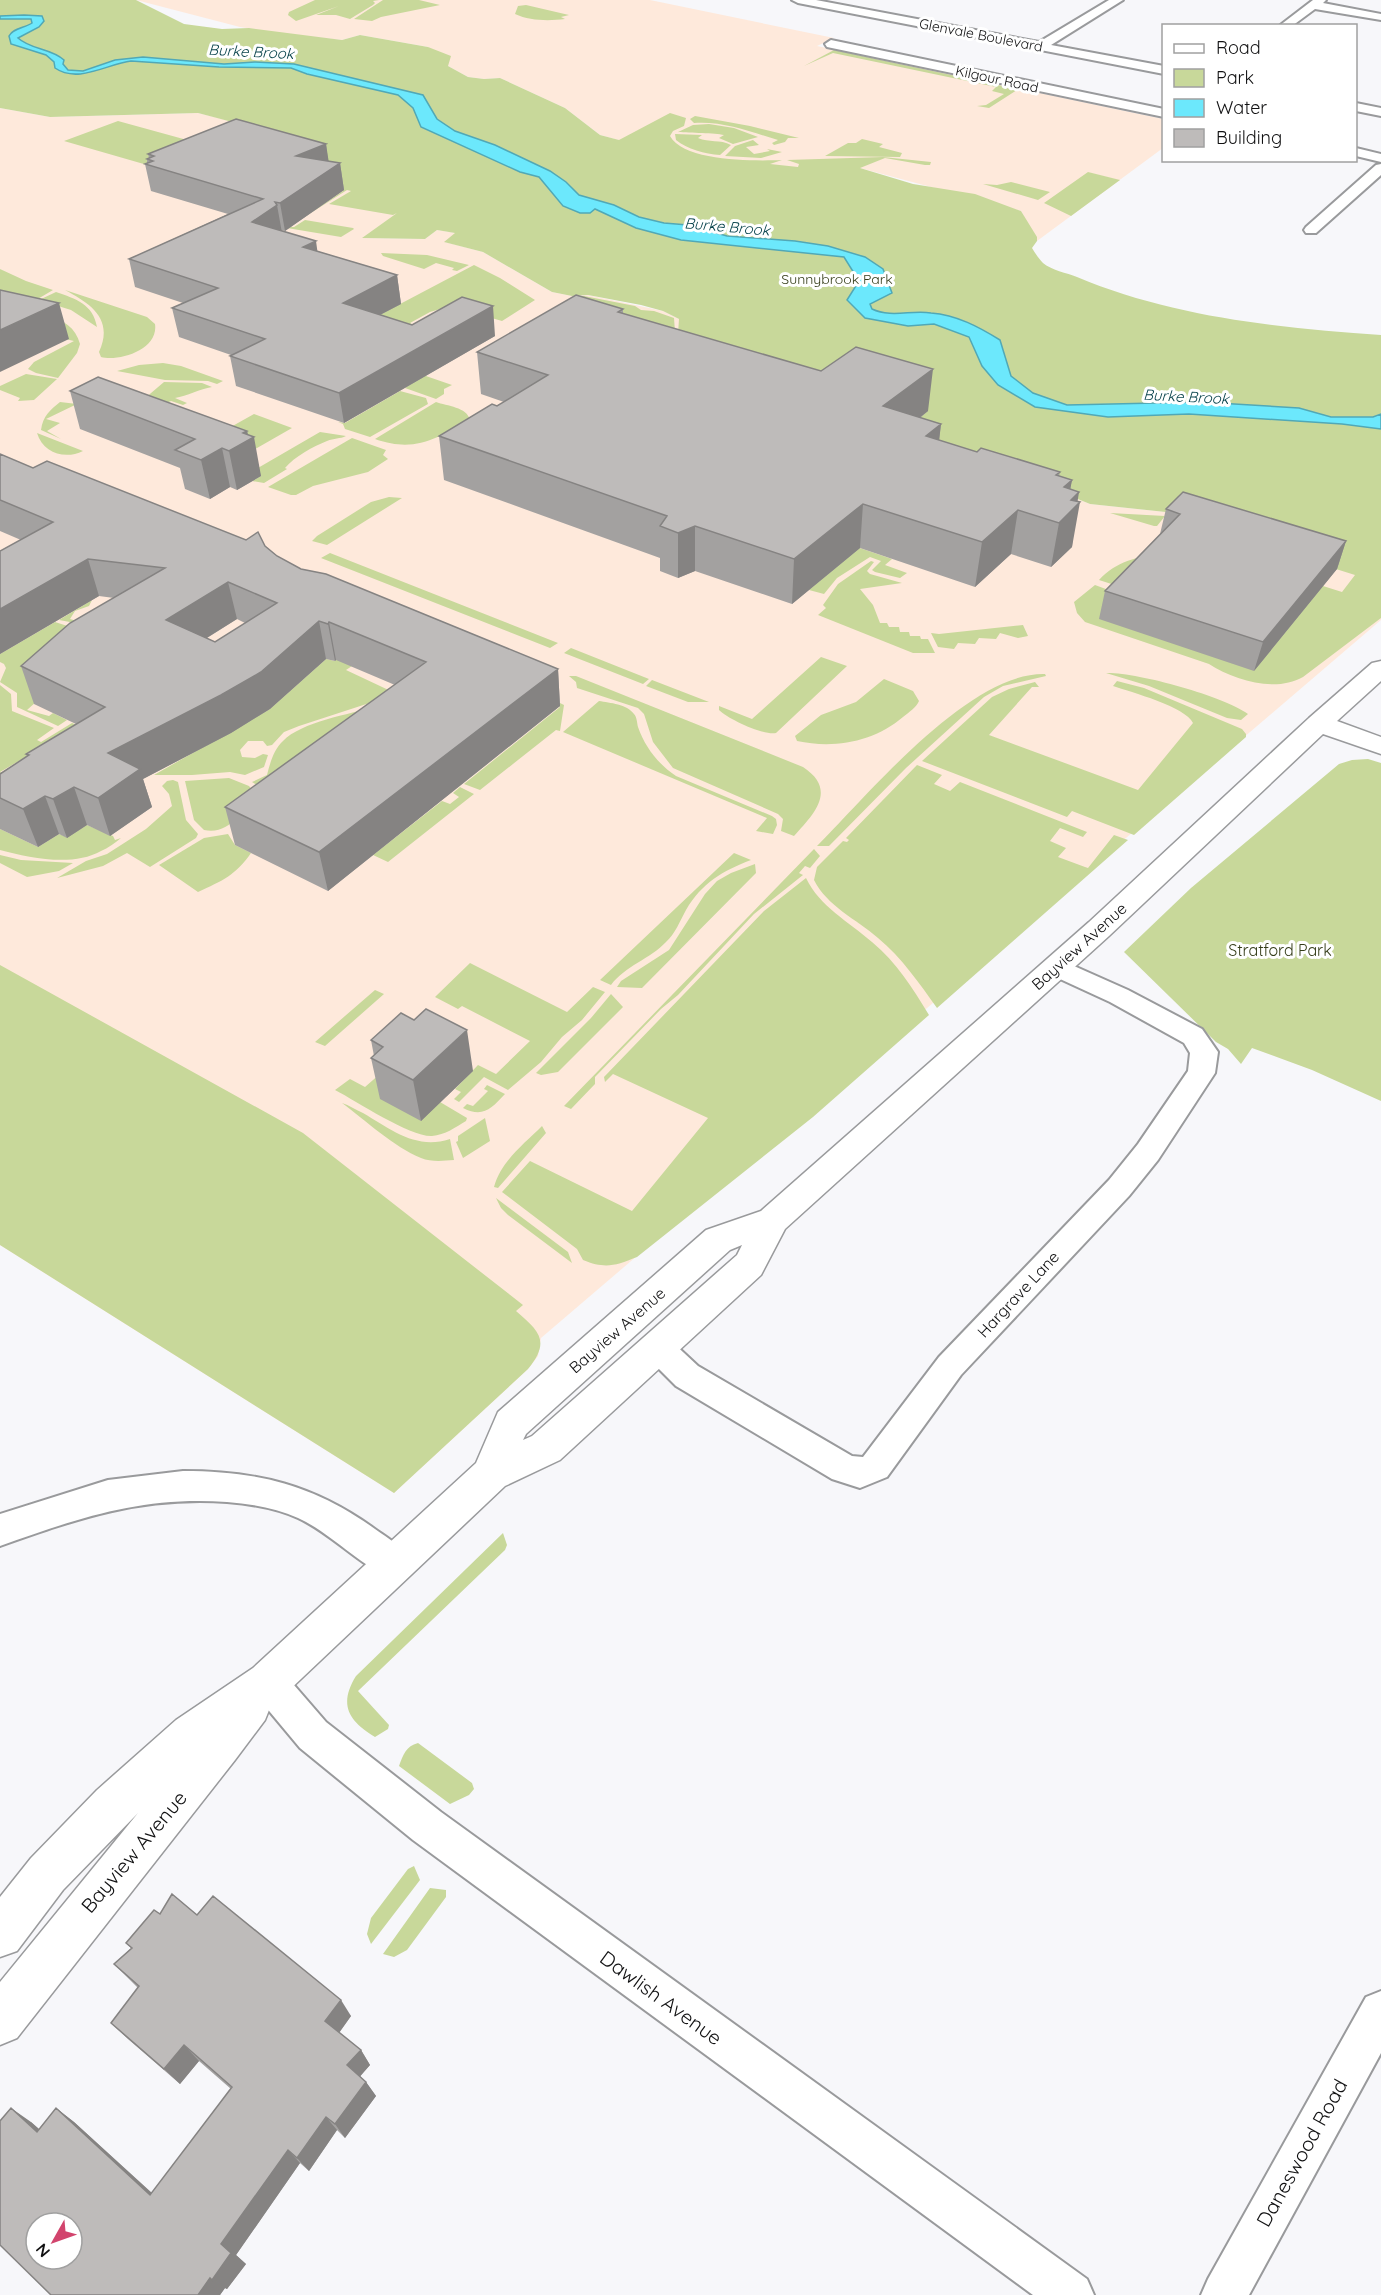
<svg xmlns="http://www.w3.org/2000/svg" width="1381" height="2295" font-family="Quicksand,sans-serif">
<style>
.medical{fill:#fee9db}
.green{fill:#c8d89a}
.water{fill:#6ce8fc;stroke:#51a8b6;stroke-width:1.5}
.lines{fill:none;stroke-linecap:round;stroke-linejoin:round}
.street-casing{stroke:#999a9c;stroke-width:4}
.secondary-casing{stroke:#999a9c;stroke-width:3}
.street{fill:#fff;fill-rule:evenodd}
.secondary{fill:#fff;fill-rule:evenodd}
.wall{fill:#a3a1a0;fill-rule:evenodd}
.shaded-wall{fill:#858382}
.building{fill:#bebbba;stroke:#858382;stroke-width:1.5;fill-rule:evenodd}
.labels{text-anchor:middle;stroke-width:6;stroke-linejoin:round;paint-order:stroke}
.far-street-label{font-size:14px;fill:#111112;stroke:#fff}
.far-park-label{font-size:14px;fill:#343c18;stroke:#fff}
.far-water-label{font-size:15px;font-style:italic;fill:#0b454e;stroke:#fff}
.street-label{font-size:16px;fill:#111112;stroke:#fff}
.park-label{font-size:16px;fill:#343c18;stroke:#fff}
.near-street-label{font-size:20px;fill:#111112;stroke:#fff}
</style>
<rect width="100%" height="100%" fill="#f7f7fa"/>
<path class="medical" d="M136,0H650L834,38L817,46L1163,119V148L1037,241L1021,211L856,167L824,169L695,161L600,135L565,108L500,78L484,79L468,77L448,66L428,47L360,35L342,40L284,34L240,27Z
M0,108L50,117L198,113L283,134L413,202L363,238L425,239L437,230L456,233L445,242L483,252L552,292L572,296L588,295L663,311L679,319V329L928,412L906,428L1090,504L1175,513L1381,581V620L541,1338L538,1356L528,1369L394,1493L0,1245V276L6,273L0,269Z"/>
<path class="green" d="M0,0H136L184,24L222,29L249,28L342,40L360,35L428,47L451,56L448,66L468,77L484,79L500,78L565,108L600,135L619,140L670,113L686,118L684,126L673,131L670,136C684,162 756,161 782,160L770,164L798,167L799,164L787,160L883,157L931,162L930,165H925L885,158L860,168L913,184L975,194L1021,211L1037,237V241L1032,248C1035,253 1039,259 1043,263C1051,270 1067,273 1077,277C1172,317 1279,328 1381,335V618L1303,677C1275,693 1234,680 1209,664L1085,622L1077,613L1074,602L1095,585L1122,595L1323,586L1342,592L1355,575L1260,545L1175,513L1090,504L906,429L927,411L678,334L679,319L663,311L641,305L588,295L572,296L552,292L483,252L444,242L455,233L437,230L425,239L362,238L397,213L393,215L329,204L351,191L347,190L303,218L343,191L267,131L198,113L50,117L0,108Z
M315,0H379L373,1L375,3L373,5L350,19L336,15H316L339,6L296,21L288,15L289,12Z
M383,0H419L440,5L381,17L372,21L354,19Z
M526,5L569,15L561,17L565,19C549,21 530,21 515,14L518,6Z
M834,50L1017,89V90L989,108L977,106L986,105L1004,94L992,91L996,87L833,53L804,66Z
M695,116L750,126L799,138H788L785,142L774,145L772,143L778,140C751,132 724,121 694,123L690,119Z
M118,121L227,151L168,171L64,141Z
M709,124L734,128L758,137L733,144L719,138L724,135C715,133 690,133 678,132L693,125Z
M675,134L702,135L698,138C709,143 720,139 731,145L720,155C705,154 687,149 676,140Z
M862,139L883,144L879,147L902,153L900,157L825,156L848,143H856Z
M753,140L759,145L746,147L754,154L770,151L767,149L782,152L761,158L725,156L735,146Z
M1088,172L1120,180L1071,216L1044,203Z
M1011,182L1050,192L1038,200L983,184L997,185Z
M305,220L353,228L354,229L341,237L275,226L294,227Z
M381,253L427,255L469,265L457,271L452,270L454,268L436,263L424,269L383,256Z
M474,265L500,278L535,300L502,321L450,306L430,312L410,323L418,327L347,332Z
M0,269L26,281L53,290L36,300L0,290Z
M65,290L147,317L155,324C159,350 118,362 101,357L99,352C114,319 91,304 65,290Z
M56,292C76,299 93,304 97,327L71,310L39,300Z
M584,296L635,306L641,310L654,311L674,318L675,332L579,297Z
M0,310C28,313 72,311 80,344L77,353L58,378L36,373L28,369L34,362L74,341L9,326Z
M163,363L181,366L223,381L217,384L208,381L165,380L117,371L139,365Z
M26,374L57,379L34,400L18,401L20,398L0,390V386Z
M423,375L452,385L444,389V394L436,399L405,388Z
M164,382L202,383L212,387C200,389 187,396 175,398L187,403L183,405L171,401L162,405L144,399Z
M400,391L426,398L428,404L370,437L345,429L343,424L338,422L345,423Z
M60,402L77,404L46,419L60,423L47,431L61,439L41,430C43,416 50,410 60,402Z
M436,402C447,406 467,407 470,420C435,439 415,453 375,439Z
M254,414L292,428L231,463L229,428Z
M320,432L346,436C340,439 334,438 327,441C314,446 294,457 285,468L287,469L264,483L252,481L261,476L251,472Z
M37,433L83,451C65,460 43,453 37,433Z
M352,438L386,450L383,455L388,459L368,472L313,486L296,495H291L268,487Z
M389,497L402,498L327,545L312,541L317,536L371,502Z
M1110,513L1165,516L1157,526H1154Z
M848,544L892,559L885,565L907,573L900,578L875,572L872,570L881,561L870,557L837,578L824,594L809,590L854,552Z
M330,553L558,643L550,648L321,558Z
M1161,554L1127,589L1099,580C1117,561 1136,557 1161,554Z
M871,561L874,562L867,571L870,574L902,583L860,589L873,605L880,623H887L889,627H899L900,632H909L910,636H920L921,639H928L935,653H913L818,615L826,608L823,605L838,584Z
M139,579L168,599L136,608L108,621L110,627L126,626L152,616L169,605L199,599L132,630L82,661L27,710L49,716L53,713L67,720L58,726L17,707V693L0,682L6,668L4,664L0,662V654L55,622L80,630H96L97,627L59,620L92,600L89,606L75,611L70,619C90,626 109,617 126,603L123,594Z
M1023,625L1028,636L1018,638L1000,633L996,639L979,638L975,644L958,643L954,649L938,647L931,633L939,634Z
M571,648L649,679L643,684L564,653Z
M343,653L352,666L346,670L397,694L299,726L284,732L272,745L267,746L263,741H248L240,750L242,757L255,758L263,754L268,755L264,767L245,775L230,772L192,775H154L270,709L326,659L335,661Z
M821,657L847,666L776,733C764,736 728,719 719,710V706L752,719Z
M1106,673C1136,672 1224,696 1248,714L1241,720L1227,718L1149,686Z
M1045,674L1046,676L1003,686L984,697L906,768L829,846H817C868,795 969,672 1045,674Z
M569,676H576L803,767C838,790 814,814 794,836L781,831L783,819L778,814L673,768L653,742L644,714L638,708L577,688L576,682Z
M884,679L913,691L919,701C916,708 909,712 903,717C874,742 834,749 797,741L795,736L821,715L856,702Z
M652,680L709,702H688L646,686Z
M1117,681L1144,688L1242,729L1246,734V737L1134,835L1072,811L1067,817L922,761L992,697L1009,689L1035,682L1039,687H1032L989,735L1138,790L1193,723C1186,707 1131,692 1113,686Z
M0,685L11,694L12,711L54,728L37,740L41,742L72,723L79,726L0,772L33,789L0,822Z
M542,694L564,705L560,731L556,730L480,790L464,784L560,707Z
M599,701C610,703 627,704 634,714C637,717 637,723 638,727C645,747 658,764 676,776L772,816L776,819L777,825L773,834L756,831L767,818L563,732Z
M375,707L257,785L252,782L267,775C270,763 274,749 283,741C301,722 350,714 375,707Z
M1368,759L1381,763V1101L1312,1070L1252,1048L1241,1064L1228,1049L1216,1042L1124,952L1191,888L1339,764L1352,760Z
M917,765L942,775L934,784L950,791L960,782L1087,832L1083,837L1060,828L1050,841L1066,848L1058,857L1085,867L1088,868L1114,835L1128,840L937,1008C919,983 902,958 878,938C856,919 827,906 814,880L817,867L843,841L847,842L849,840L846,838Z
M229,778L249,786L254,792C241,811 231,835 204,830L194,820L185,781Z
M173,780L178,782L186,820L198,834L196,838L150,867L127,853L103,866L57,878L86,861L107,854L146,829L172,806L169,794L162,786L167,781Z
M460,787L474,794L388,862L373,855L442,801L450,804L459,797L453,793Z
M87,825L113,836L115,840L121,838C115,843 108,848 101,851C73,867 30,858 0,850V829L38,847L59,834L67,837Z
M228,834L235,845L251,853C236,875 222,881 198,892L159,865L204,838Z
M814,849L820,856L810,868L805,866L799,873L803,875L754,914L678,995L661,1009L595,1077V1084L571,1109L564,1106Z
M734,853L751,860C722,871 702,883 686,910C680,921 675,934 666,942C650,959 625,966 611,985L600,980Z
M0,855L21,860L73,863L59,871L27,877L0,863Z
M755,864L756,873L642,988L617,987L621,981L669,950L705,894L717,881L731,873Z
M806,878C820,907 848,921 872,942C897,963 912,987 929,1015L813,1117L637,1257C615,1266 605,1269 583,1260L577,1249L502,1192L530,1161L632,1211L708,1118L613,1074L605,1082L604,1077L764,911Z
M470,963L567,1012L593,987L605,992L582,1020L562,1037L541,1062L508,1090L484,1077L459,1102L454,1099L461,1092L455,1089L478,1065L496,1074L530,1041L462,1006L458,1009L435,997Z
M0,965L303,1133L523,1305L516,1311C539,1331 551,1341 528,1369L394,1493L0,1245Z
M375,990L384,994L325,1046L315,1042Z
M611,994L623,1007L558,1072L541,1075L536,1073L591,1018Z
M405,1052L440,1102L467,1118L466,1121C456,1127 445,1135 432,1136C410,1137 358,1102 335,1090L350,1079L365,1087Z
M487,1085L505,1094C491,1109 483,1118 463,1108L467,1104L473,1106L488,1091L484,1089Z
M342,1103C349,1105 356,1110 363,1113C392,1130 416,1150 450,1139L454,1160C442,1161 431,1162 421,1158C394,1147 365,1120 342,1103Z
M485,1118L490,1141L463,1158L456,1142L458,1141V1136Z
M542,1126L546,1133L498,1188L494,1187C501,1161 524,1144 542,1126Z
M496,1198L568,1252L572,1263L508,1215L501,1208Z
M503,1533L507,1545L505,1550L358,1691L389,1725L388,1729L375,1737C349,1721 338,1705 356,1676Z
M418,1743L472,1783L474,1789L469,1795L450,1804L399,1766C403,1755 406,1746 418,1743Z
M414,1866L420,1880L371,1944L367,1934L371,1918L408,1869Z
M430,1888L446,1890V1897L407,1950L394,1957L383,1954Z"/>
<path class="water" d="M24,15L42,16L44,21L39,27L18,38C31,50 51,48 64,60L63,64L68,70L83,71L115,60L143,57L224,64L255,62L294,64L423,95L437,119L455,131L495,145L550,171L566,182L579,195L614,205L639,217L664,223L688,225L727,236L795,241L828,246L865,257L883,269L892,293L870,304L872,309C891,318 911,310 931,313C957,315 979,327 1000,340L1011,376L1033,393L1067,405L1201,402L1299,408L1331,417H1373L1381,414V429L1342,424L1189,414L1108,417L1035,407L998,385L982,366L969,337L934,324L908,326L865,318L847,300L859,281L844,257L681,240L636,228L595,209L590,213H580L563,206L539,177L520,172L421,127L413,108L398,95L307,74L291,68L219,67L131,61C107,64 78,84 55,68L54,62L46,55L11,44L9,36C13,28 25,28 32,23L31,19H0V16Z"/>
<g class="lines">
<g class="street-casing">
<path id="street" d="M792,0H816L1039,42L1109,0H1123L1051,45L1164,66V74L798,3Z
M1313,0H1326L1323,3L1381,14V20L1315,9L1292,26H1279Z
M831,40L1164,109V117L827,47L825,44Z
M1356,103L1381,108V116L1356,111Z
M1356,148L1381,154V162L1356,156Z
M1381,164V175L1316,233H1306L1304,230L1306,227L1376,165Z
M1056,958L1128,990L1202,1029L1218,1052L1215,1073L1158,1160L1129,1196L961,1375L887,1477L860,1488L832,1479L676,1386L647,1357L642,1348L647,1339L658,1335L669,1339L698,1366L852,1456L863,1457L939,1357L1109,1180L1138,1144L1188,1071L1190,1053L1184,1043L1110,1002L1047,973L1043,967L1047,961Z
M183,1471C258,1471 314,1485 375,1529C389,1539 404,1547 411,1563L406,1574L394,1579C359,1566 333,1534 298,1518C276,1508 251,1504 227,1502C141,1496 79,1518 0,1546V1514L108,1480Z
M268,1664L281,1670L326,1722L441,1812L1087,2279L1094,2295H1033L413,1840L300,1748L255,1694L250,1682L255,1670Z
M1381,1991V2053L1249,2295H1201L1208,2279L1366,1997Z"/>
</g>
<g class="secondary-casing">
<path id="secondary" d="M1381,661V681L1337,721L1381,737V754L1323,734L1109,936L785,1229L761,1275L560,1460L505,1486L283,1696L271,1705L265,1720L235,1760L17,2038L0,2045V1982L138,1813L63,1890L17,1951L0,1957V1897L31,1858L97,1790L176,1720L253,1668L476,1463L498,1412L706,1230L761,1211L1089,922L1309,718L1372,663ZM742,1245L737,1255L532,1436L523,1440L526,1434L730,1250Z"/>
</g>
<use href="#street" class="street"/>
<use href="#secondary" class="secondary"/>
</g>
<path class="wall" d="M326,144L328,161L340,163L344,190L285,231L281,230V231L317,251L397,275L401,304L380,315L412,325L495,336L344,423L236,386L230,356L231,355L179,337L172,308L183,303L135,287L129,259L228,214L151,191L145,164L147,163V159L149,158L148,154Z
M623,309V314L928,411L920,418L941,424L939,440L977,452L1060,472L1059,476L1072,480L1070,489L1077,501L1072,547L1051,567L1011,554L975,587L860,548L792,604L695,571L678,578L660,571V558L444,480L439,436L504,402L481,394L477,352Z
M70,391L247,431L261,476L237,490L230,487L210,499L185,489L180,468L80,429Z
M0,454L33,468L265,546L277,556L301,569L558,669L560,706L328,891L235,845L225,807L395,685L336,660L335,661L326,659L270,709L231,733L143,779L152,807L110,836L87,825L67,838L59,834L38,847L0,829V774L27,756L26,754L76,724L34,704L21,666L114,598L99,596L0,654V551L21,540L0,531ZM237,619L245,623L215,642L207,638Z
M1166,509L1346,541L1337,569L1254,671L1099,619L1105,591L1160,534Z
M371,1040L473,1071L421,1121L380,1099L371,1058L374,1056Z
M160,1914L197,1915L351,2016L339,2033L361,2050L370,2065L360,2076L366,2082L376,2096L345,2138L337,2130L309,2171L300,2163L236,2255L246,2264L227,2289L225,2288L220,2295H51L31,2122L39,2129L56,2108L74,2122L152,2193L231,2089L199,2061L180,2084L128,2039L111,2023L138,1988L114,1964L131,1948L126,1943Z"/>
<path class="shaded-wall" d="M326,144L330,170L340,163L344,190L285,231L280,203L296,156Z
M277,205L282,233L252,222Z
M316,241L320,270L303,247Z
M397,275L401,304L347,332L343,303Z
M59,303L69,339L0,372V330Z
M493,306L495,336L344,423L339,393Z
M933,369L928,411L879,449L883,406Z
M941,424L936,467L926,436Z
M247,431L249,440L254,437L261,476L237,490L229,451L243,433Z
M222,448L230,487L210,499L201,460Z
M1072,480L1065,517L1071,500L1079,492L1077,505L1080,502L1072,547L1051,567L1059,523L1064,487Z
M863,504L860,548L792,604L794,559Z
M1018,510L1011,554L975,587L982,542Z
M695,526V571L678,578V533Z
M1346,541L1337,569L1254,671L1263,642Z
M88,559L99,596L0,654V609Z
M228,582L237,619L176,657L166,620Z
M319,621L326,659L270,709L231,733L143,779L152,807L110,836L98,798L108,753Z
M329,622L336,660L335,661L328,624Z
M558,669L560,706L328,891L319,852Z
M74,787L87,825L67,838L53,799Z
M45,796L59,834L38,847L23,809Z
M467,1030L473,1071L421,1121L413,1080Z
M341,2000L351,2016L336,2037L325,2021Z
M184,2045L199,2061L180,2084L164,2069Z
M361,2050L370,2065L357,2080L347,2065Z
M366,2082L376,2096L345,2138L335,2124Z
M11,2108L31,2122L57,2145L37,2132Z
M56,2108L74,2122L167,2207L150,2195Z
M326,2117L337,2130L309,2171L297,2158Z
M288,2150L300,2163L236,2255L246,2264L227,2289L225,2288L220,2295H198L221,2244Z"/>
<path class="building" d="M236,119L326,144L296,156L340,163L280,203L275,202L277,205L252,222L316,241L303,247L397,275L343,303L412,325L462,297L493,306L339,393L230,356L265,339L172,308L218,288L129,259L263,199L145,164L153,161L147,159L154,156L148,154Z
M0,290L59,303L0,330Z
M576,295L623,309L618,312L821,371L856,347L933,369L883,406L941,424L926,436L977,452L981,448L1060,472L1056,475L1072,480L1064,487L1079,492L1071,500L1080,502L1059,523L1018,510L982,542L863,504L794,559L695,526L678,533L660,526L667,516L439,436L492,404L497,406L548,375L477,352Z
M98,377L247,431L243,433L254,437L229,451L222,448L201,460L175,450L195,439L70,391Z
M0,454L33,468L47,461L246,540L258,532L265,546L277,556L301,569L326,574L558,669L319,852L225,807L426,662L329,622L328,624L319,621L261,672L221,695L108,753L140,769L98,798L74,787L53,799L45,796L23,809L0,798V774L29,755L26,754L105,707L21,666L70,623L165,568L88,559L0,609V551L53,522L0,500ZM228,582L277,603L215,642L166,620Z
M1183,492L1346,541L1263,642L1105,591L1180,514L1166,509Z
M426,1009L467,1030L413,1080L371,1058L383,1047L371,1040L401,1013L414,1020Z
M172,1894L197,1915L213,1896L341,2000L325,2021L361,2050L347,2065L366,2082L335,2124L326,2117L297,2158L288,2150L221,2244L231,2253L212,2280L210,2278L198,2295H51L0,2245V2121L11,2108L37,2132L56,2108L150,2195L232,2087L184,2045L164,2069L111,2023L139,1986L114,1964L132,1948L126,1943L154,1910L160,1914ZM36,2223H72V2259H36Z"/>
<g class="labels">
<g class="far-street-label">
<text transform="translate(981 35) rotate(11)" y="5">Glenvale Boulevard</text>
<text transform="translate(997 79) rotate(12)" y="5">Kilgour Road</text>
</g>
<g class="far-park-label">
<text x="837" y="284">Sunnybrook Park</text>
</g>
<g class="far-water-label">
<text transform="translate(251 52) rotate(3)" y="5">Burke Brook</text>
<text transform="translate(727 227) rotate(5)" y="5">Burke Brook</text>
<text transform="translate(1186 397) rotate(3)" y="5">Burke Brook</text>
</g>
<g class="street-label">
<text transform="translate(1079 946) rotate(-42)" y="6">Bayview Avenue</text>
<text transform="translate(1018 1294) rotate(-47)" y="6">Hargrave Lane</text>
<text transform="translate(617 1330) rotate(-41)" y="6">Bayview Avenue</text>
</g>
<g class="park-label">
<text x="1280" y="956">Stratford Park</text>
</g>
<g class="near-street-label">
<text transform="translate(134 1852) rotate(-50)" y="7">Bayview Avenue</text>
<text transform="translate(661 1998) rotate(36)" y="7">Dawlish Avenue</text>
<text transform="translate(1302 2153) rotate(-61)" y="7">Daneswood Road</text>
</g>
</g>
<rect x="1162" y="24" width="195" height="138" fill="#ffffff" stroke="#a0a0a0" stroke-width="1.5"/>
<rect x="1174" y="44" width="30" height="9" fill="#ffffff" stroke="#a0a0a0" stroke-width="1.5"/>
<text x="1216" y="54" font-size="18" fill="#111112">Road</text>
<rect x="1174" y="69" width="30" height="18" fill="#c8d89a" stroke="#a0a0a0" stroke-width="1.5"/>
<text x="1216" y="84" font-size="18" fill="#111112">Park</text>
<rect x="1174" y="99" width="30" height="18" fill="#6ce8fc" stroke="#a0a0a0" stroke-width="1.5"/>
<text x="1216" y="114" font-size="18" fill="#111112">Water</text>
<rect x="1174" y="129" width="30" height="18" fill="#bebbba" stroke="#a0a0a0" stroke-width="1.5"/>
<text x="1216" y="144" font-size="18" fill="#111112">Building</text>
<g transform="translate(54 2241) rotate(230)"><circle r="28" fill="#ffffff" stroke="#a0a0a0" stroke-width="1.5"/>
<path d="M0-4.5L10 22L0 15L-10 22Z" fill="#d2446d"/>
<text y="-9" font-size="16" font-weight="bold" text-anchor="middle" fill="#111112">N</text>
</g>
</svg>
